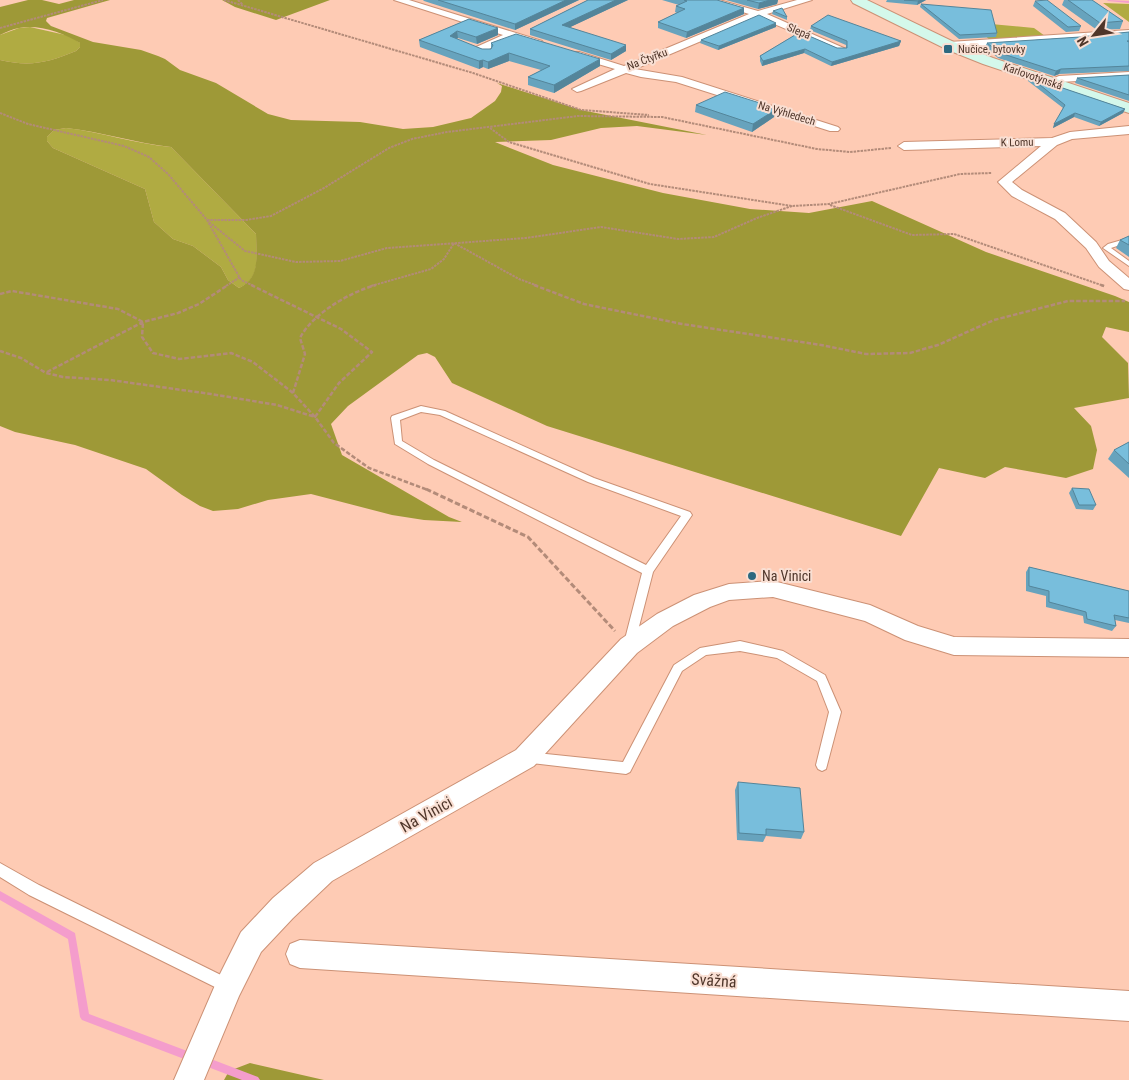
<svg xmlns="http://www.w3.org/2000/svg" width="1129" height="1080" font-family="'Roboto Condensed',sans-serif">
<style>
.green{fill:#b0ab42}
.forest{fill:#9e9937;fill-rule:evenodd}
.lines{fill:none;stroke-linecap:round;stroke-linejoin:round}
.stream{fill:#f49dcc;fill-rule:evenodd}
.lane-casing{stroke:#cc9175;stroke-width:2}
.street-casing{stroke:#cc9175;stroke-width:2}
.secondary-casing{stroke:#cc9175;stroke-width:2}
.path-far2{stroke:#b38b79;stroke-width:2;stroke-dasharray:2.5 1;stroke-linecap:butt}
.path-far1{stroke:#b38b79;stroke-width:2.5;stroke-dasharray:4.5 2;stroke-linecap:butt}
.path{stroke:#b38b79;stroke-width:3;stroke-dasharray:5.5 2.5;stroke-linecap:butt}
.lane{fill:#fff;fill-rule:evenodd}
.street{fill:#fff;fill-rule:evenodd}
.secondary{fill:#d4f8eb;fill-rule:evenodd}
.wall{fill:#67a3bd}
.shaded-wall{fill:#54859a}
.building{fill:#78bedc;stroke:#54859a}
.poi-dot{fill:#2c6980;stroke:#f9dfd3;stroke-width:2}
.labels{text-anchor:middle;stroke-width:4;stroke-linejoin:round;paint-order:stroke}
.far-street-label{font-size:11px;fill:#4f362a;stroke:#f9dfd3}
.far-poi-label{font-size:11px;fill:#4f362a;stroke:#f9dfd3;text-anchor:start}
.poi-label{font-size:14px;fill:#4f362a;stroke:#f9dfd3;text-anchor:start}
.near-street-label{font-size:16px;fill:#4f362a;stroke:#f9dfd3}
</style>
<rect width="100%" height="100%" fill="#fecbb4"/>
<path class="green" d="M1103,3L1129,4V22Z
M969,22L1034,28L1045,36L990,40Z
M30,27L70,36L80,43V47L76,51C47,63 30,67 0,60V35L19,28Z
M66,128C102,132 136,144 171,147L256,234C256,256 262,277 239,288L228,280L221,267L193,246L173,239L154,222L145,189L53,148L47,141V137L54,130Z"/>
<path class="forest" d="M28,0H42L59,4L74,0H110L47,18L46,21L51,26L93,42L141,50L158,56L165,59L180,70L216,83L268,114L291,120L360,122L403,129L433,127L471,118L495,101L501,92L502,86L497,83L581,110L707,135L637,126L601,128L551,140L495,142L553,165L663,193L750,209L809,213L872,201L986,252L1115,296L1129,302V332L1106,327L1102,337L1128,363L1129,398L1074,408L1091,426L1097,450L1093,469L1066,478L1005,467L985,478L939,468L901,536L547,426L452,383L435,357L427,353L418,355L348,406L331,424L342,455L449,517L462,522L424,520L392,515L311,494L268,500L238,509L213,511L200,506L182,495L146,469L75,445L15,432L0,426V60C30,67 47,63 76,51L80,47V43C64,33 38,24 19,28C13,29 6,32 0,35V7ZM66,128C102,132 136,143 171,147L256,234C256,255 261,278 239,288L228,280L221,267L193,246L173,239L154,222L145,189L53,148L47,141V137L54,130Z
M222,0H330L276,20L235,7Z
M250,1063L324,1080H224L229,1071Z"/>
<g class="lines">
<path class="stream" d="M1107,0L1129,1V3L1108,1Z
M0,891L75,933L89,1014L195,1054L197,1057L195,1060L192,1062L82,1020L80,1017L68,939L0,900Z
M203,1056L258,1077L260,1080H242L200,1064L198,1061L200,1058Z"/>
<g class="lane-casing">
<path id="lane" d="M1129,238V242L1111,248L1129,261V266L1103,248L1108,244Z
M421,406L445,411L594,478L690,512L692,515L690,518L653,572L634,646L630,648L626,646L624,643L642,573L428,464L395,444L391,418L392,416ZM421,412L440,415L588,482L681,516L646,565L434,460L402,441L400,420Z
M740,641L783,651L825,675L841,712L826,769L822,771L818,769L816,765L829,712L817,681L777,658L740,651L706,655L682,671L630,772L626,774L523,762L521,758L523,754L527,752L623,762L674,665L700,648Z
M0,863L39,885L233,981L235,986L233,991L228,993L223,991L29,895L0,877Z"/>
</g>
<g class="street-casing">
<path id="street" d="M394,0H409L542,41L543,43L538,46C528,44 520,39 510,41C498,42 486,54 474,52V48L503,35Z
M704,0H719L758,11L797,0H812L767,14L846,49L841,52L837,51L758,17L635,69L682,77L838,127L840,129L838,131H830L676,82L641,77L626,73L581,91L577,92L572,89L615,69L571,56L570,54L571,52H579L624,66L749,14Z
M1129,30V36L949,48L944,45L949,42Z
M1129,72V78L1060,82L1050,85L1045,82L1059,76Z
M1129,126V134L1072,139L1057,145L1012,182L1022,190L1065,213L1096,242L1109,261L1129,278V290L1124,289L1099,267L1086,248L1055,219L1012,196L998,182L1041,146L904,150L898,146L904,142L1052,138L1070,132Z
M773,581L870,605L918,626L954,637L1129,639V657L954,655L905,640L865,621L773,597L729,600L710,607L673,626L637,653L534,766L332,881L293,918L261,952L239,996L204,1080H174L219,976L241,932L273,898L314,863L516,750L621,639L657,614L694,595L729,584Z
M300,940L1129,991V1021L300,968L290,964L286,954L290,944Z"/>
</g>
<g class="secondary-casing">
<path id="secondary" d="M851,0H867L958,44L993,58L1129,103V113L983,64L948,50L853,3Z"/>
</g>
<path class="path-far2" d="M224,0L473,73L581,110L649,115
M238,0L243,5
M0,28L103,0
M0,113L28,124L124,146L149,157L168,174L207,220L241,280L254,286
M490,128L509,142L650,184L792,206L829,204L960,174L992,173
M830,205L912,235L954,234L1104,286
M207,220H246L271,216L324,188L389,148L412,139L447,132L578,116L662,117L817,149L850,152L891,148
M209,222L245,251L296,262L340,261L387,248L526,238L601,227L678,239L714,237L757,218L792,206
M226,286L240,277
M371,286L431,269L444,259L454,243L519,279L538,286"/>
<path class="path-far1" d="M251,285L341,329L372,352L339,383L315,417L334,443L369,468L428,490
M534,285L584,304L682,324L821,345L866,354L910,353L938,345L994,320L1068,301H1125
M1101,285L1104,286
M0,294L12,291L118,309L143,322L142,337L153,353L179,359L231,353L253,362L293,393L315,417L277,405L211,394L110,380L63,377L46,373L21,358L0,351
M47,372L143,322L178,313L199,304L228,285
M293,393L305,354L300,338C312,314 350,292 376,285"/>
<path class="path" d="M426,489L528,537L615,631"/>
<use href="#lane" class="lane"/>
<use href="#street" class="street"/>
<use href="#secondary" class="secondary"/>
</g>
<path class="wall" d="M423,0H579L515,30L424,1Z
M588,0H628L570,27L626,51L611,60L530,35V29Z
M662,0H717L744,8V14L686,38L658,28V22L677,13L675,12L676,6L679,5Z
M726,0H778L777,4L758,9Z
M887,0H926L917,5L886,2Z
M1064,0H1092L1123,21L1120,29L1097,30L1062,5Z
M1035,1L1081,26L1079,31L1066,32L1033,6Z
M921,4L997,33L996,37L959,39L920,7Z
M773,11L787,17V20L772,14Z
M469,19L498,35L477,44L458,38L456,39L482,49H491V43L600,66L554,93L528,85V77L541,70L509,61L488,69L483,67L479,69L420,47L419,40Z
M811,26L901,41L899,46L831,66L804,53L762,66L760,61V56L800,32L837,48H846V45L810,30Z
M776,27L718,50L700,43L701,40Z
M1129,32V71L1059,74L1054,76L998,58L985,47L987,43L1080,37Z
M1129,75V101L1075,83L1077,78Z
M1030,77L1125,109L1123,113L1099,126L1074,117L1053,128L1063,108L1028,81Z
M696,105L763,106L775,110L774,117L752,132L695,112Z
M1129,236V257L1116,248L1120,240Z
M1129,442V478L1108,459L1114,450Z
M1072,488L1096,505L1093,510L1076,509L1069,493Z
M1029,567L1129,591V623L1115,620L1116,626L1112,631L1084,623L1083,616L1046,607V596L1026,591V572Z
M738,782L804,832L801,839L766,836L763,842L737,840L735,790Z"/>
<path class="shaded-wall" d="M566,0H579L515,30V24Z
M616,0H628L562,31V25Z
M770,0H778L777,4L758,9L759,3Z
M920,0H926L917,5L918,1Z
M744,8V14L686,38L687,32Z
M776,23V27L718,50L719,46Z
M498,28V35L477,44L476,37Z
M457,31L458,38L450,44V36Z
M901,41L899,46L831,66L832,62Z
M626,45V51L611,60V54Z
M805,49L804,53L762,66L763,61Z
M509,53V61L488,69V62Z
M600,59V66L554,93V85Z
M483,60V67L479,69V61Z
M1061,69L1059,74L1054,76L1056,71Z
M1125,109L1123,113L1099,126L1101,122Z
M775,110L774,117L752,132L753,124Z
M1075,113L1074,117L1053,128L1054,124Z"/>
<path class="building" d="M438,0H566L515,24Z
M588,0H616L562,25L626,45L611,54L530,29Z
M684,0H717L744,8L687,32L658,22L685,9L676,6L687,1Z
M747,0H770L759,3Z
M904,0H920L918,1Z
M1047,0L1081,26L1068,27L1035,1Z
M1068,0H1092L1123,21L1100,23Z
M921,4L991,10L997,33L960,35Z
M782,8L787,17L773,11Z
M759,15L776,23L719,46L701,40Z
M828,15L901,41L832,62L805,49L763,61L760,56L800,32L837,48H847V41L811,26Z
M469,19L498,28L476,37L457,31L450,36L482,49H491L493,45L491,43L516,34L600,59L554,85L528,77L550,66L509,53L488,62L483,60L479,61L419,40Z
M1129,32V41H1127L1129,42V66L1061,69L1056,71L1000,53L987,43L1080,37Z
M1129,75V95L1077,78Z
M1030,77L1125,109L1101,122L1075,113L1054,124L1065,105Z
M725,92L763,104L761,105L775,110L753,124L696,105Z
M1129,236V245L1120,240Z
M1129,442V464L1114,450Z
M1072,488L1089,489L1096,505H1079Z
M1029,567L1129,591V618L1114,615L1116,626L1087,619L1086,612L1049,602V591L1029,586Z
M738,782L800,788L804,832L766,829V835L739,833Z"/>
<g class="poi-dot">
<rect x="943" y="44" width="10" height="10" rx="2.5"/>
<circle cx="752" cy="576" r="5"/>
</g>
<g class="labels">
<g class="far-street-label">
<text transform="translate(799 31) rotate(23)" y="4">Slepá</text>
<text transform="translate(647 59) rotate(-21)" y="4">Na Čtyřku</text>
<text transform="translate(1033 76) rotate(19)" y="4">Karlovotýnská</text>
<text transform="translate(787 113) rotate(17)" y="4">Na Výhledech</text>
<text transform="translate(1017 142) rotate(-1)" y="4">K Lomu</text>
</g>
<g class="far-poi-label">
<text x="958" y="53">Nučice, bytovky</text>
</g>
<g class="poi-label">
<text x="762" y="581">Na Vinici</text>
</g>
<g class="near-street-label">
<text transform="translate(426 814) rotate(-29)" y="6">Na Vinici</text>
<text transform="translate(714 980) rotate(4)" y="6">Svážná</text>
</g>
</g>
<g transform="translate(1094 35) rotate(240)" stroke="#f9dfd3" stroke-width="4" paint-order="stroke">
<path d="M0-4L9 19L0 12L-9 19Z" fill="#4f362a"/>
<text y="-8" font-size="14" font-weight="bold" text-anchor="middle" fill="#4f362a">N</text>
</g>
</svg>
